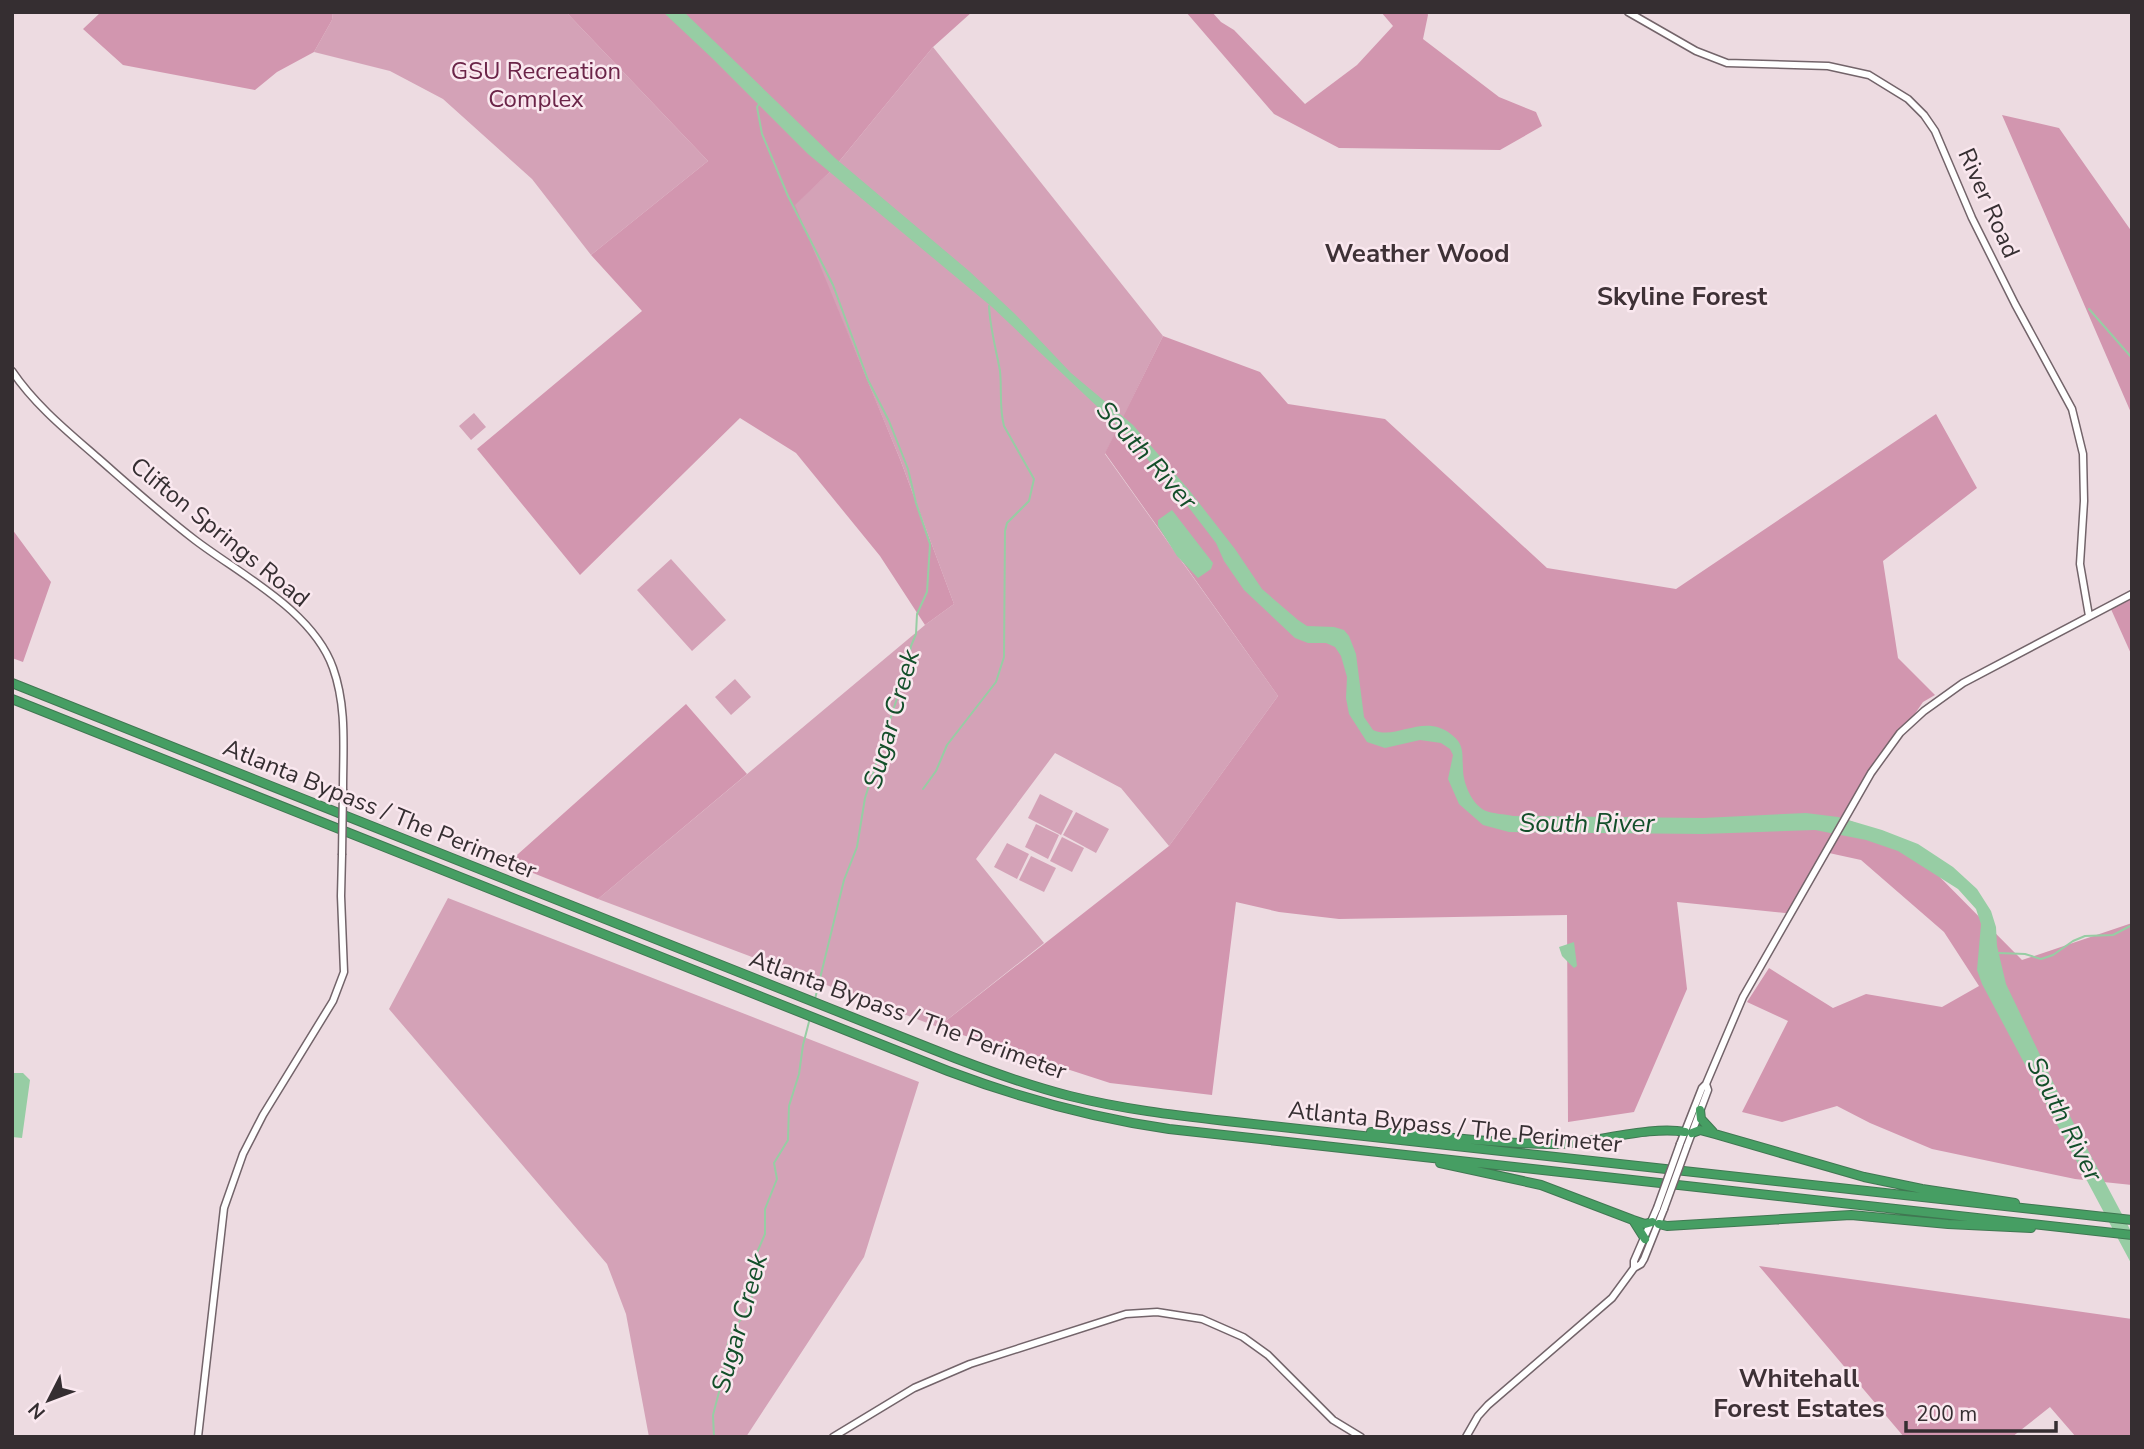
<svg xmlns="http://www.w3.org/2000/svg" width="2144" height="1449" font-family="'Nunito Sans',sans-serif">
<style>
.green{fill:#d4a2b7}
.forest{fill:#d296af}
.water{fill:#97cda4}
.lines{fill:none;stroke-linecap:round;stroke-linejoin:round}
.stream{stroke:#97cda4;stroke-width:2}
.secondary-casing{stroke:#73646a;stroke-width:9}
.highway-casing{stroke:#407752;stroke-width:10}
.secondary{stroke:#fff;stroke-width:6}
.highway{stroke:#469e63;stroke-width:8}
.secondary-bridge-casing{stroke:#73646a;stroke-width:9;stroke-linecap:butt}
.secondary-bridge{stroke:#fff;stroke-width:6}
.labels{text-anchor:middle;stroke-width:5;stroke-linejoin:round;paint-order:stroke}
.park-label{font-size:24px;fill:#6b2448;stroke:#fae8ef}
.street-label{font-size:24px;fill:#352e31;stroke:#fae8ef}
.neighbourhood-label{font-size:26px;font-weight:bold;fill:#3e3136;stroke:#fae8ef}
.water-label{font-size:26px;font-style:italic;fill:#134f2a;stroke:#fae8ef}
</style>
<rect width="100%" height="100%" fill="#eddbe1"/>
<path class="green" d="M333,12H566L708,161L591,255L532,179L443,99L390,71L314,52L332,20Z
M933,47L1163,336L1105,454L1278,696L1169,846L1121,788L1055,753L976,859L1044,943L938,1027L598,899L925,625L954,604L900,459L794,205L833,169Z
M474,413L486,427L471,440L459,426Z
M671,559L726,620L692,651L637,590Z
M735,679L751,697L731,715L715,697Z
M1040,794L1073,811L1061,835L1028,818Z
M1076,812L1109,829L1096,853L1063,835Z
M1036,824L1059,835L1048,859L1025,847Z
M1062,837L1084,848L1072,872L1050,861Z
M1007,843L1029,854L1017,879L994,867Z
M1031,856L1056,868L1044,892L1019,880Z
M448,898L919,1082L864,1257L746,1437H649L626,1314L607,1264L389,1009Z"/>
<path class="forest" d="M101,12H333L332,20L314,52L277,72L255,90L123,65L83,29Z
M566,12H972L933,47L833,169L795,205L900,459L954,604L925,625L880,556L796,453L740,418L580,575L477,449L642,311L591,255L708,161Z
M1186,12H1212L1221,22L1234,30L1305,104L1357,65L1393,26L1381,12H1427L1428,15L1423,39L1499,97L1536,112L1542,126L1500,150L1339,148L1274,114Z
M2002,115L2059,128L2132,232V415Z
M1163,336L1260,372L1288,404L1385,419L1547,568L1676,589L1936,414L1977,488L1883,561L1898,658L1935,695L1923,702L1843,818L1905,842L2022,960L2132,923V1185L2075,1179L1932,1149L1870,1123L1837,1106L1782,1122L1742,1112L1788,1021L1747,1002L1769,968L1833,1008L1866,994L1942,1007L1979,986L1944,932L1861,860L1829,853L1794,914L1677,902L1687,989L1634,1112L1568,1122L1567,915L1339,919L1279,912L1236,902L1212,1095L1110,1083L938,1027L1169,846L1278,696L1105,453Z
M12,529L51,582L23,662L12,658Z
M2132,596V656L2110,607Z
M686,704L747,774L598,899L508,863Z
M1759,1266L2132,1319V1437H2076L2050,1407L2012,1437H1904Z"/>
<path class="water" d="M663,12H684L835,158L969,271L1015,314L1071,373L1133,425L1189,490L1235,549L1262,589L1298,620L1307,626L1334,627L1344,630L1349,636L1356,654L1364,717L1373,730C1397,741 1424,712 1452,735C1465,745 1462,755 1463,769C1463,783 1472,805 1486,811C1494,814 1504,814 1513,816L1703,818L1806,813L1838,817L1882,830L1918,844L1953,867L1977,889L1991,911L1996,927L1997,946L2006,984L2064,1105L2132,1233V1265L1982,984L1977,970L1981,924L1976,909L1958,889L1898,851L1866,840L1815,830L1703,834L1509,832L1483,825L1459,804L1448,779L1453,755L1450,749L1441,743L1420,740L1385,748L1367,742L1349,714L1346,698L1347,677L1341,656L1335,647L1326,643H1308L1295,638L1244,590L1224,561L1216,543L1183,500L1122,430L992,307L808,154L713,59Z
M1172,510L1213,563L1211,569L1198,578L1177,556L1158,526V520Z
M1574,942L1577,966L1574,968L1562,956L1559,947Z
M12,1073H23L30,1080L22,1138L12,1137Z"/>
<g class="lines">
<path class="stream" d="M759,104L757,107L762,134L788,196L833,285L868,380L889,421L908,469L916,503L930,544L927,592L917,614L916,634L911,646L907,667L865,798L857,847L844,880L815,999
M2089,309L2132,358
M923,789L936,771L947,745L996,682L1004,657L1005,531L1007,523L1029,501L1034,479L1004,426C999,408 1002,389 1000,371C996,349 990,328 989,306
M1999,953L2025,954L2041,959L2053,955L2073,941L2085,936L2113,935L2132,925
M714,1437L713,1415L724,1373L728,1343L733,1330L747,1311L752,1296L753,1262L765,1234V1209L777,1179L774,1163L788,1140L789,1106L799,1074L803,1045L810,1018"/>
<g class="secondary-casing">
<path id="secondary" d="M1628,12L1696,51L1727,63L1828,66L1869,75L1908,99L1924,115L1935,131L1972,218L2015,304L2072,409L2083,454L2084,501L2080,564L2089,616
M12,371C35,405 67,431 98,458C130,486 161,514 195,540C241,575 313,611 333,668C347,707 343,748 343,789
M1680,1144L1702,1088L1706,1084L1743,997L1871,773L1900,733L1924,711L1963,683L2132,594
M1687,1146L1708,1090L1706,1084
M1634,1268V1261L1657,1208
M198,1437L224,1208L243,1154L263,1115L333,1001L344,972L341,896L342,855
M833,1437L914,1388L970,1364L1126,1314L1157,1312L1202,1319L1243,1337L1268,1355L1333,1420L1361,1437
M1466,1437L1478,1416L1488,1405L1612,1298L1634,1268L1641,1264L1644,1259L1664,1209"/>
</g>
<g class="highway-casing">
<path id="highway" d="M12,683L932,1049C977,1067 1023,1084 1070,1096C1122,1109 1173,1115 1226,1121L2132,1220
M12,699L948,1071C1020,1098 1092,1118 1169,1129L2132,1235
M1700,1110L1701,1119L1713,1132
M1371,1132C1433,1134 1495,1145 1558,1144C1594,1143 1652,1125 1685,1132
M1692,1133L1700,1130L1715,1134L1864,1177L1922,1189L2015,1203
M1440,1163L1541,1185L1633,1220L1645,1224L1652,1222
M1633,1220L1645,1239
M1659,1224L1667,1226L1851,1215L1948,1224L2031,1228"/>
</g>
<use href="#secondary" class="secondary"/>
<use href="#highway" class="highway"/>
<g class="secondary-bridge-casing">
<path id="secondary-bridge" d="M342,855L343,789
M1657,1208L1680,1144
M1664,1209L1687,1146"/>
</g>
<use href="#secondary-bridge" class="secondary-bridge"/>
</g>
<g class="labels">
<g class="park-label">
<text x="536" y="79">GSU Recreation<tspan x="536" dy="28">Complex</tspan></text>
</g>
<g class="street-label">
<text transform="translate(1989 203) rotate(66)" y="8">River Road</text>
<text transform="translate(220 532) rotate(39)" y="8">Clifton Springs Road</text>
<text transform="translate(380 809) rotate(22)" y="8">Atlanta Bypass / The Perimeter</text>
<text transform="translate(908 1015) rotate(20)" y="8">Atlanta Bypass / The Perimeter</text>
<text transform="translate(1455 1127) rotate(6)" y="8">Atlanta Bypass / The Perimeter</text>
</g>
<g class="neighbourhood-label">
<text x="1417" y="262">Weather Wood</text>
<text x="1682" y="305">Skyline Forest</text>
<text x="1799" y="1387">Whitehall<tspan x="1799" dy="30">Forest Estates</tspan></text>
</g>
<g class="water-label">
<text transform="translate(1147 455) rotate(48)" y="9">South River</text>
<text transform="translate(891 719) rotate(-74)" y="9">Sugar Creek</text>
<text x="1587" y="832">South River</text>
<text transform="translate(2065 1119) rotate(63)" y="9">South River</text>
<text transform="translate(739 1323) rotate(-74)" y="9">Sugar Creek</text>
</g>
</g>
<rect width="2144" height="1449" fill="none" stroke="#352e31" stroke-width="28"/>
<g transform="translate(49 1400) rotate(228)" stroke="#fae8ef" stroke-width="5" paint-order="stroke">
<path d="M0-5L12 26L0 18L-12 26Z" fill="#352e31"/>
<text y="-10" font-size="19" font-weight="bold" text-anchor="middle" fill="#352e31">N</text>
</g>
<path d="M1906 1421v10h150v-10" fill="none" stroke="#352e31" stroke-width="3.5"/>
<text x="1916" y="1421" font-size="21" fill="#352e31" stroke="#fae8ef" stroke-width="5" paint-order="stroke">200 m</text>
</svg>
